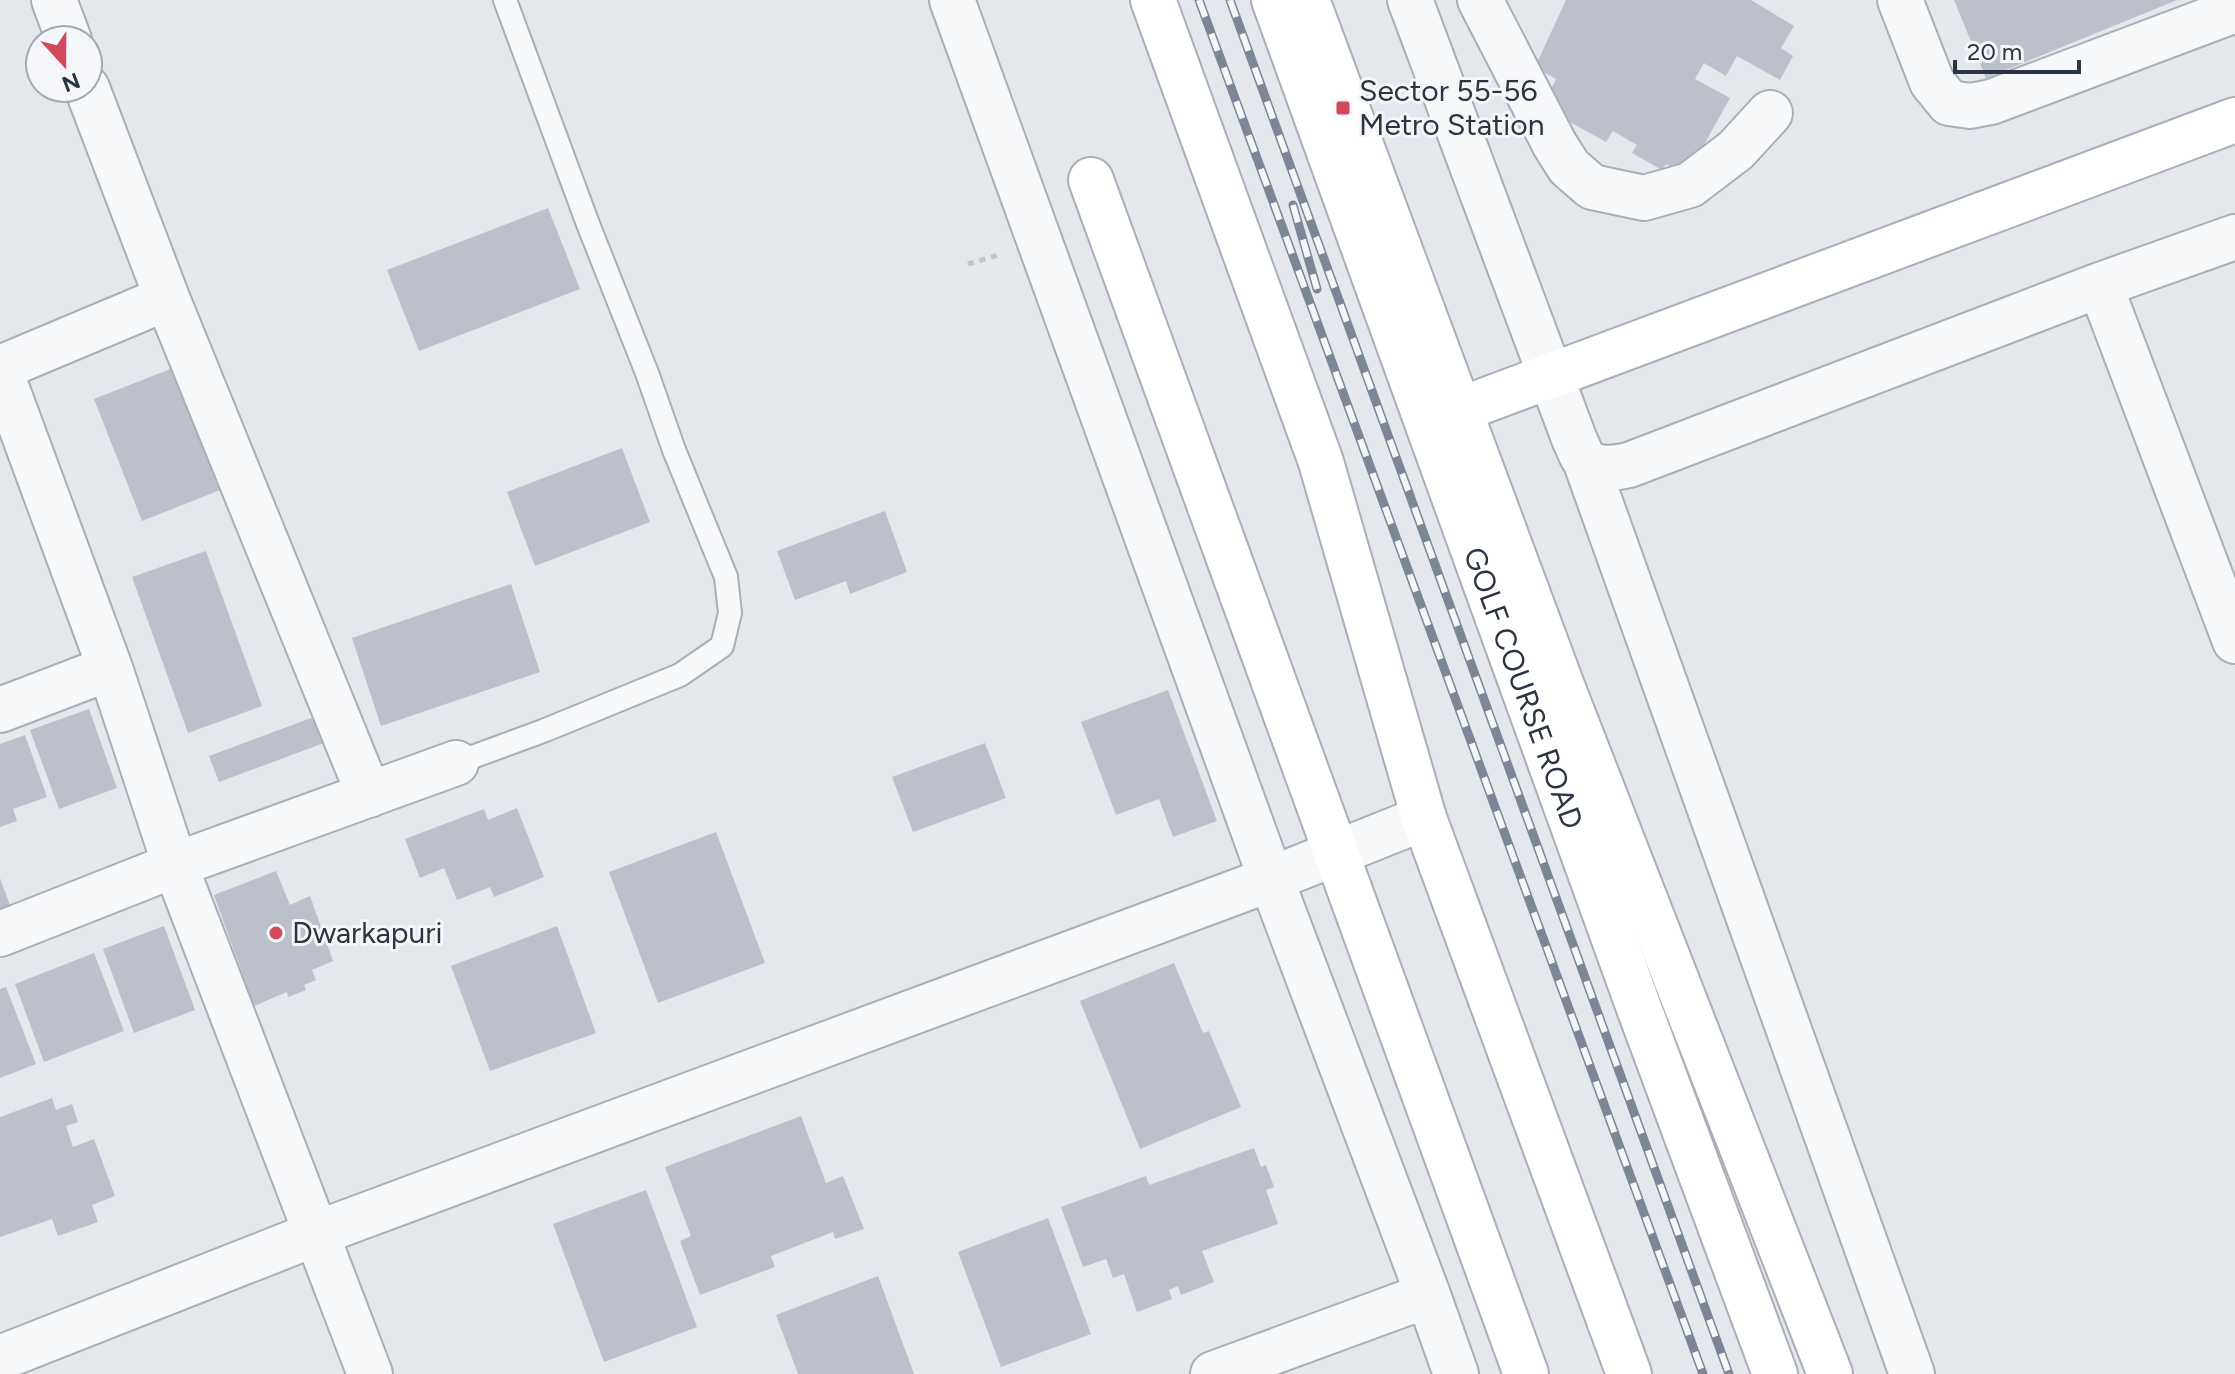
<svg xmlns="http://www.w3.org/2000/svg" width="2235" height="1374" font-family="Figtree,sans-serif">
<style>
.building{fill:#bbc0ca}
.lines{fill:none;stroke-linecap:round;stroke-linejoin:round}
.lane-casing{stroke:#a9aeb7;stroke-width:26}
.street-casing{stroke:#a9aeb7;stroke-width:48}
.secondary-casing{stroke:#a9aeb7;stroke-width:48}
.path{stroke:#c2c5cb;stroke-width:5;stroke-dasharray:6 6;stroke-linecap:butt}
.lane{stroke:#f7f8fa;stroke-width:22}
.street{stroke:#f7f8fa;stroke-width:44}
.secondary{stroke:#fff;stroke-width:44}
.rail-casing{stroke:#7d8696;stroke-width:9}
.rail{stroke:#f4f6f9;stroke-width:6;stroke-dasharray:18;stroke-linecap:butt}
.poi-dot{fill:#d1495b;stroke:#f4f6f9;stroke-width:3}
.labels{text-anchor:middle;stroke-width:6;stroke-linejoin:round;paint-order:stroke}
.poi-label{font-size:30px;fill:#2b3445;stroke:#f4f6f9;text-anchor:start}
.street-label{font-size:30px;fill:#2b3445;stroke:#f4f6f9}
</style>
<rect width="100%" height="100%" fill="#e4e7ec"/>
<path class="building" d="M1566,0H1751L1794,26L1781,48L1793,56L1780,80L1737,56L1726,76L1704,63L1695,79L1730,98L1687,175L1666,164L1662,170L1632,153L1637,145L1613,131L1606,142L1543,107L1556,79L1535,67Z
M1954,0H2177L1986,78Z
M548,208L580,289L419,351L387,270Z
M173,368L220,490L142,521L94,399Z
M622,448L650,522L535,566L507,492Z
M885,511L907,572L850,594L846,581L795,600L777,551Z
M206,551L262,706L188,733L132,577Z
M511,584L540,672L381,726L352,638Z
M1168,690L1217,821L1173,837L1159,799L1116,815L1081,722Z
M89,709L117,788L59,809L30,730Z
M330,711L340,737L219,782L209,756Z
M25,735L47,797L13,809L17,821L0,827V744Z
M985,743L1006,798L913,832L892,777Z
M517,808L544,877L494,897L490,887L457,900L444,868L420,878L405,839L484,809L488,820Z
M716,832L765,963L658,1003L609,872Z
M276,871L290,905L310,896L333,961L312,970L316,980L304,985L306,990L288,997L287,992L254,1006L214,895Z
M0,878L12,911L0,916Z
M164,926L195,1010L134,1033L103,949Z
M557,926L596,1033L490,1071L451,966Z
M94,953L124,1031L44,1062L15,984Z
M1174,963L1203,1033L1209,1031L1241,1107L1140,1149L1080,1001Z
M6,987L36,1064L0,1078V989Z
M52,1098L56,1110L72,1104L78,1122L66,1126L73,1147L94,1139L115,1196L92,1205L98,1222L58,1236L52,1219L0,1237V1117Z
M801,1116L826,1183L843,1176L864,1229L835,1239L833,1232L771,1256L775,1267L700,1295L680,1241L691,1236L665,1167Z
M1254,1148L1261,1167L1266,1165L1274,1187L1266,1190L1278,1224L1202,1251L1214,1282L1181,1295L1178,1286L1169,1290L1172,1299L1137,1312L1124,1274L1113,1278L1106,1259L1083,1267L1061,1207L1146,1176L1149,1185Z
M646,1190L697,1327L604,1362L553,1224Z
M1048,1218L1091,1334L1001,1367L958,1252Z
M878,1276L914,1374H798L776,1315Z"/>
<g class="lines">
<g class="lane-casing">
<path id="lane" d="M456,763L543,731L680,675L722,646L730,613L726,577L674,450L647,373L588,224L505,0"/>
</g>
<g class="street-casing">
<path id="street" d="M54,0L69,40
M952,0L1271,879L1428,1295L1456,1374
M1410,0L1575,441C1578,446 1580,454 1584,459C1595,471 1615,468 1629,465L2100,285L2235,237
M1480,0L1555,145L1569,167L1592,187L1644,198L1690,185L1736,150L1770,113
M1900,0L1932,82L1949,103L1970,106L1991,102L2235,10
M87,88L167,298L369,795
M2100,285L2235,641
M0,368L167,298
M0,370L110,668L175,865L370,1374
M1585,460L1912,1374
M0,710L110,668
M0,934L175,865L456,763
M0,1358L315,1234L1271,879L1424,818
M1213,1374L1428,1295"/>
</g>
<g class="secondary-casing">
<g id="secondary">
<path d="M1153,0L1321,462L1424,818L1629,1374"/>
<path id="s1" d="M1274,0L1639,1008L1775,1374"/>
<path d="M1307,0L1562,686L1830,1374"/>
<path d="M1091,180L1526,1374"/>
<path d="M1430,421L2235,120"/>
</g>
</g>
<path class="path" d="M968,264L1001,254"/>
<use href="#lane" class="lane"/>
<use href="#street" class="street"/>
<use href="#secondary" class="secondary"/>
<g class="rail-casing">
<path id="rail" d="M1199,0L1703,1374
M1230,0L1729,1374
M1293,205L1317,289"/>
</g>
<use href="#rail" class="rail"/>
</g>
<g class="poi-dot">
<rect x="1335" y="100" width="16" height="16" rx="4"/>
<circle cx="276" cy="933" r="8"/>
</g>
<g class="labels">
<g class="poi-label">
<text x="1359" y="101">Sector 55-56<tspan x="1359" dy="34">Metro Station</tspan></text>
<text x="292" y="943">Dwarkapuri</text>
</g>
<g class="street-label">
<text dy="10" stroke="none"><textPath href="#s1" startOffset="732">GOLF COURSE ROAD</textPath></text>
</g>
</g>
<g transform="translate(64 64) rotate(159)"><circle r="38" fill="#f4f6f9" stroke="#a4a8b1" stroke-width="2"/>
<path d="M0-6L14 30L0 20L-14 30Z" fill="#d1495b"/>
<text y="-12" font-size="22" font-weight="bold" text-anchor="middle" fill="#2b3445">N</text>
</g>
<path d="M1955 60v12h124v-12" fill="none" stroke="#2b3445" stroke-width="4"/>
<text x="1967" y="60" font-size="24" fill="#2b3445" stroke="#f4f6f9" stroke-width="6" paint-order="stroke">20 m</text>
</svg>
